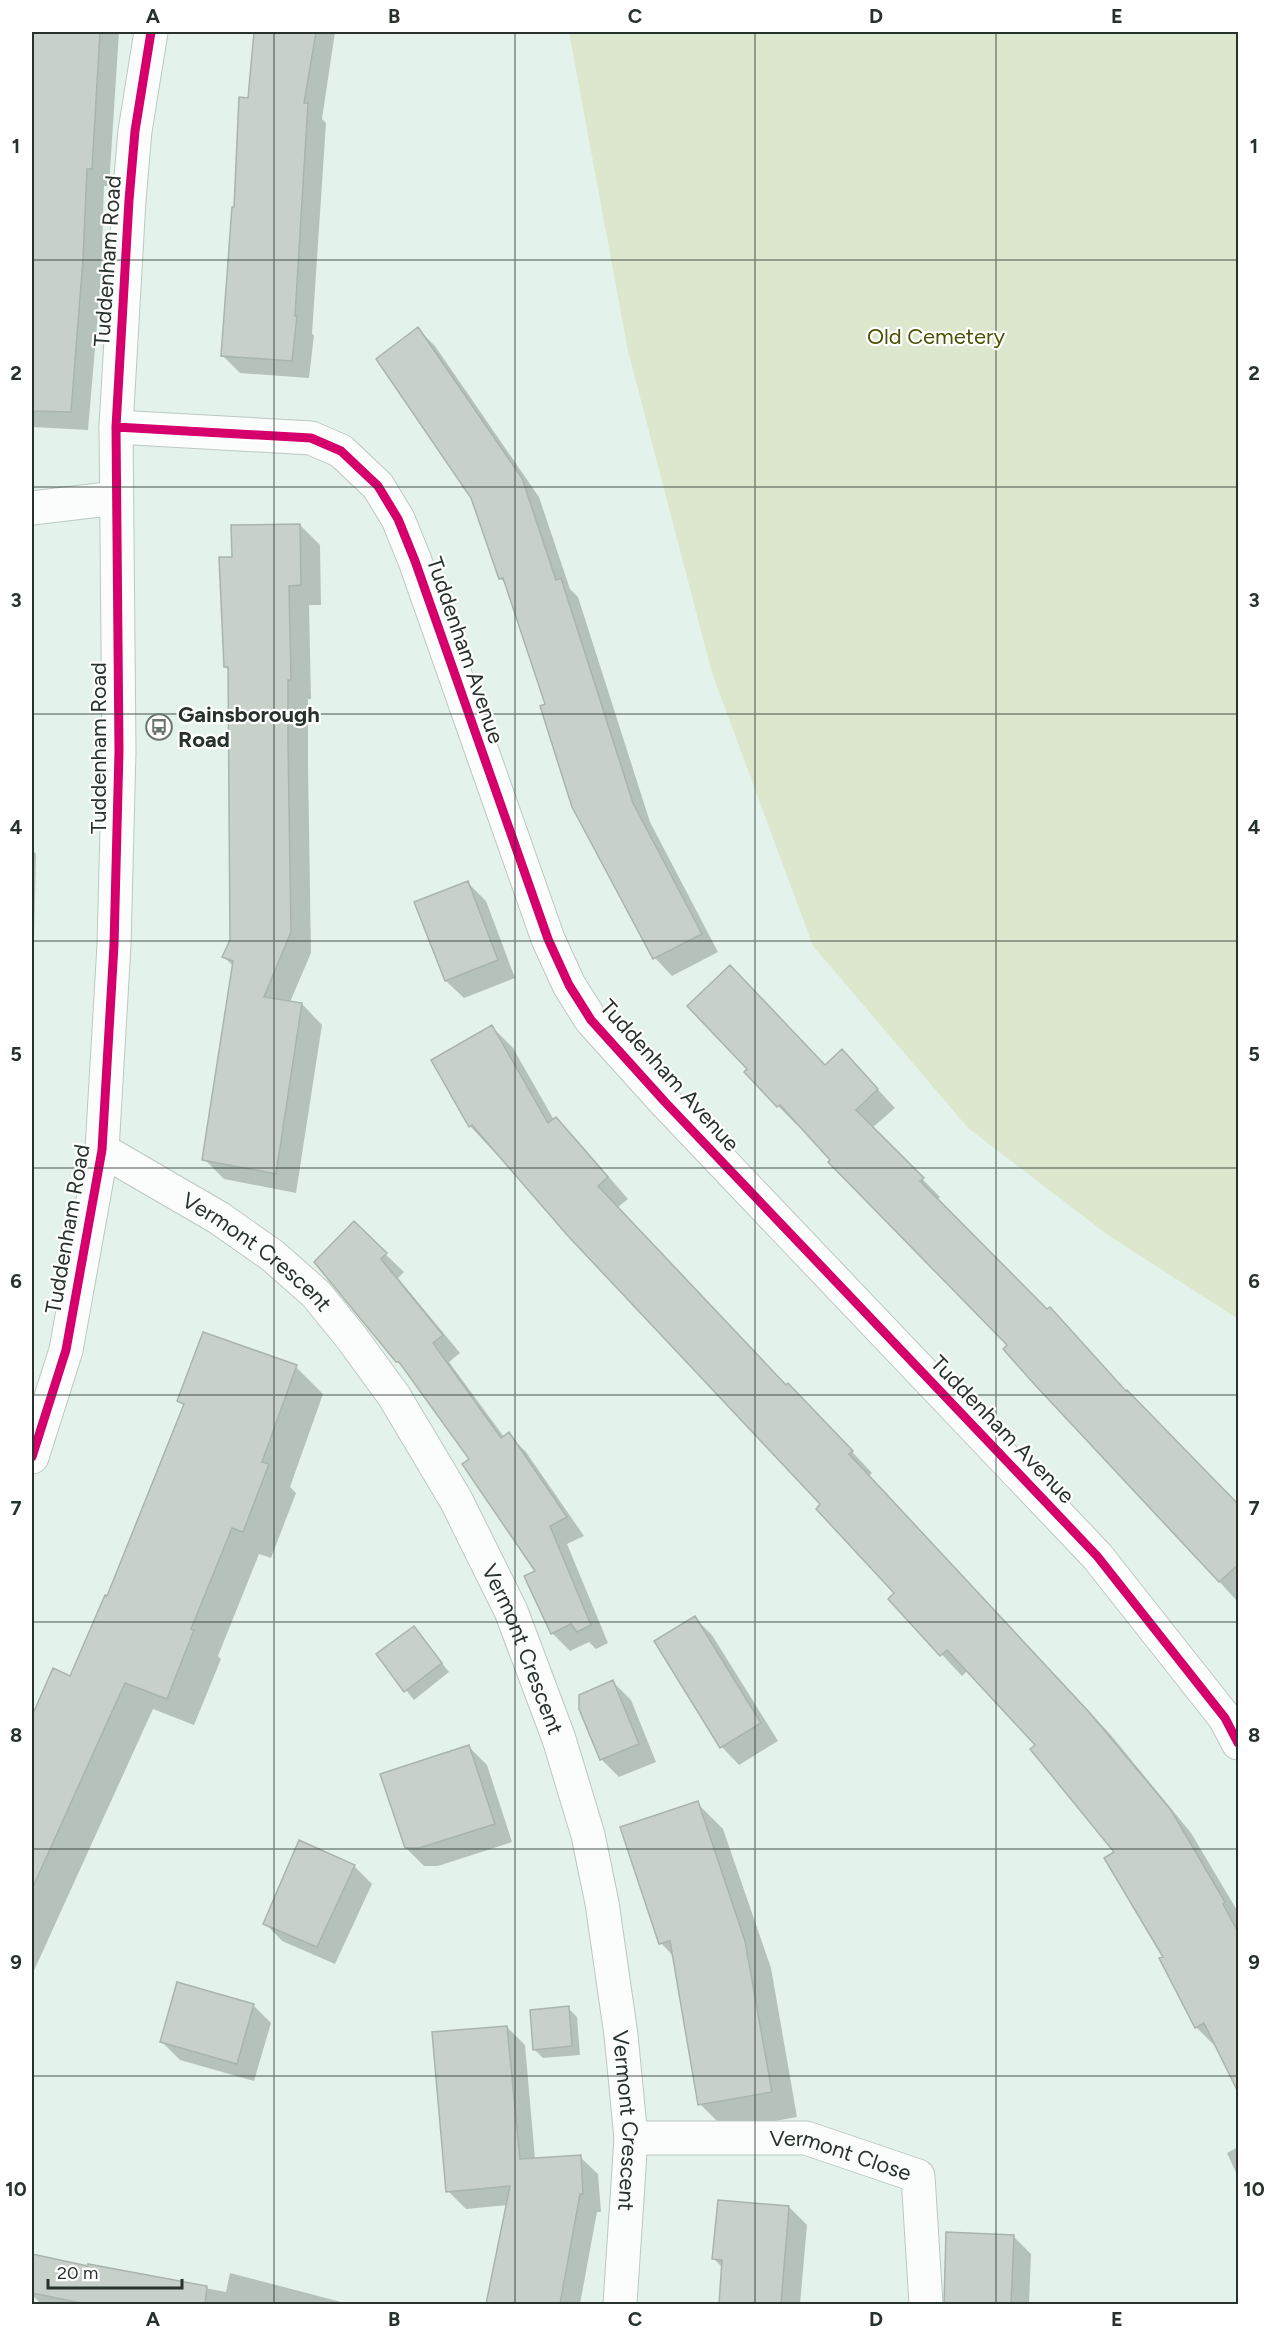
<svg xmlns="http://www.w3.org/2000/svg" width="1270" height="2336" font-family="Figtree,sans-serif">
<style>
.green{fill:#dde7ce}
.shadow{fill:#0003}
.building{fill:#c7d1c9;stroke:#a9b4ac;stroke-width:1.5}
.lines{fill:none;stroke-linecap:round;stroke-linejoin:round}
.minor-casing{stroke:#bcc8c2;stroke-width:35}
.minor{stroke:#fbfdfc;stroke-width:33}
.cycleway-casing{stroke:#fff;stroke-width:13}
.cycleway{stroke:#d6006c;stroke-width:9}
.grid{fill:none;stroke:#27322c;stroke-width:1.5;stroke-opacity:0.55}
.labels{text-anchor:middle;stroke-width:4.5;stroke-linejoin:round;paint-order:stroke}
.street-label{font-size:22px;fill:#27322c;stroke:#fff}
.park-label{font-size:22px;fill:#4b5100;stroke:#fff}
.poi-label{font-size:22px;font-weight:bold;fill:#27322c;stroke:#fff;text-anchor:start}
.neatline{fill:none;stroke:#27322c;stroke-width:2}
.grid-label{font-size:20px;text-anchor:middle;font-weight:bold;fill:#27322c}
</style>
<rect width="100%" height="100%" fill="#e3f3eb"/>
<path class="green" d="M569,32H1238V1319L1108,1235L969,1129L813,946L712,673L628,351Z"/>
<path class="shadow" d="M32,32H119L109,186H104L101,278L88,430L32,427Z
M257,32H335L322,119L326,123L312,334L314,335L309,378L240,373L222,355L236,209Z
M418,329L435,346L539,497L570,589L578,597L650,822L718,952L672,976L655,958L574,807L547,705L507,585L500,578Z
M300,525L320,545L321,605H309L311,699H308V765L311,953L290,1002L302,1004L322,1025L296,1193L224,1179L204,1159L233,966L224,957L231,940L229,671L225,666L233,558Z
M32,690L34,692L32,754Z
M32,849L36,854L34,939L32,960Z
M468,883L486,901L515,978L464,998L446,981Z
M492,1027L513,1048L554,1120L556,1119L577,1140L628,1199L618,1207L786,1387L809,1406L872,1473L869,1476L1110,1734L1191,1833L1238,1912V2091L1217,2048L1196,2027L1116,1853L1038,1745L968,1670L962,1676L890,1599L896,1593L823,1505L470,1126L434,1061Z
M826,1066L859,1069L895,1108L872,1128L940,1197L937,1200L1238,1507V1602L1005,1349L1009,1345L798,1122L796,1124L778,1106Z
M354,1224L404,1272L398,1278L460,1353L449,1362L504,1437L508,1434L526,1452L584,1536L567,1544L608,1643L596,1649L589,1642L570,1651L552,1633L537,1571L471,1459L410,1375L397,1361Z
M296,1367L323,1394L290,1487L296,1493L271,1558L259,1554L218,1656L221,1659L194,1725L153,1709L32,1975V1719L54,1670L71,1678L108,1598L184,1406L179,1401Z
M695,1618L712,1635L778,1741L739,1765L722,1747Z
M414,1628L449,1672L414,1700L378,1655Z
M613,1682L631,1700L656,1762L619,1777L601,1759Z
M469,1747L487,1765L512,1842L438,1866H424L406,1848Z
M697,1803L723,1829L771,1968L797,2117L726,2130L700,2104L674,1957L661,1943Z
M354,1866L372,1884L335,1964L282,1941L265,1923Z
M253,2005L271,2023L254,2081L180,2060L162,2042Z
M568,2008L577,2017L580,2055L543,2058L534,2049Z
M507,2027L525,2045L535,2159L580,2157L598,2174L601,2212H597L580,2304H496L489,2298L508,2205L466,2209L448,2191Z
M1238,2147V2177L1227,2153Z
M789,2207L807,2225L800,2304H720L723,2268L714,2259Z
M947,2233L1013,2236L1031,2254L1029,2304H946Z
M37,2257L89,2268V2266L226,2292L230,2273L349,2304H41L32,2295V2279Z"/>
<path class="building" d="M32,32H100L92,169H87L83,259L71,412L32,411Z
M254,32H316L304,103H308L295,316H297L292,361L221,356L232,207H234L239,97L248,98Z
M418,327L522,478L556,580L561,578L633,803L702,934L653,959L572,807L540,706L545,704L503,578L499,579L471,498L376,359Z
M300,524L301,585L289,586L291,680H288V743L291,932L264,997L302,1003L276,1174L202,1160L233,961L222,957L230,940L228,667H224L219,557H232L231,525Z
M468,881L498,960L445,981L414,902Z
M730,965L825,1065L842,1049L878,1089L856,1110L924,1178L920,1181L1047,1309L1050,1307L1126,1391L1127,1390L1239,1505V1564L1219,1582L1035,1385L1003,1349L1007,1345L828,1162L830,1160L780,1105L777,1107L744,1072L747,1069L687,1006Z
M492,1025L548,1123L556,1117L608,1177L598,1186L786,1385L788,1383L853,1451L849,1454L1089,1712L1171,1810L1225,1902L1223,1904L1239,1934V2094L1204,2023L1195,2028L1159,1958L1163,1957L1104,1858L1114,1852L1030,1749L1035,1745L947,1650L940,1656L888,1599L894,1593L816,1509L820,1504L568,1236L472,1125L469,1127L431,1060Z
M354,1221L387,1253L381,1259L443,1335L433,1343L501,1438L509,1432L567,1517L550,1526L591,1625L577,1632L571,1624L551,1634L524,1576L535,1571L462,1464L469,1459L399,1362H396L314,1262Z
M203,1332L297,1365L262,1462L269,1464L243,1532L232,1528L191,1629L194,1630L167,1699L125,1683L32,1889V1716L53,1668L70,1676L105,1595L107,1596L184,1404L177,1401Z
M695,1616L761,1723L720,1748L654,1641Z
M414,1626L442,1663L404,1692L376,1654Z
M613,1680L639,1744L600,1760L579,1709V1695Z
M469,1745L495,1824L419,1848H405L380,1774Z
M698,1801L745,1941L772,2092L698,2105L670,1941L659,1944L620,1827Z
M299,1840L355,1865L317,1947L263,1924Z
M177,1982L254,2004L237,2064L160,2042Z
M569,2006L572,2046L533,2050L530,2010Z
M507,2026L520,2159L581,2155L583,2194H580L560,2304H486L510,2186L446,2192L432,2032Z
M718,2200L789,2206L781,2304H719L722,2260L712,2259Z
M946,2232L1014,2235L1011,2304H944Z
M32,2254L88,2266V2264L207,2286L205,2304H86L32,2293Z"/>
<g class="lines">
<g class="minor-casing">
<g id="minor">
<path d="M116,427L311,438L341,451L378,486L398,519L415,561L548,939L569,985L591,1020L665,1102L1097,1556L1225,1718L1238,1743"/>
<path d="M32,508L116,498"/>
<path id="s1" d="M102,1150L219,1218L273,1256L316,1294L351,1337L394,1396L456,1500L511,1611L559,1739L588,1835L602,1903L621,2035L631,2138L620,2304"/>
<path d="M32,1457L66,1350L102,1150L114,945L119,751L116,427L129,200L135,131L151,32"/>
<path id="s2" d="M631,2138H806L918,2176L926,2304"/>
</g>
</g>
<use href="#minor" class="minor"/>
<g class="cycleway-casing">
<path id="cycleway" d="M116,427L311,438L341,451L378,486L398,519L415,561L548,939L569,985L591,1020L665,1102L1097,1556L1225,1718L1238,1743
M32,1457L66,1350L102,1150L114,945L119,751L116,427L129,200L135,131L151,32"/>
</g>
<use href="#cycleway" class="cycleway"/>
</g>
<path class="grid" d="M274,32V2304M515,32V2304M755,32V2304M996,32V2304M32,260H1238M32,487H1238M32,714H1238M32,941H1238M32,1168H1238M32,1395H1238M32,1622H1238M32,1849H1238M32,2076H1238"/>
<defs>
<g id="bus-ring" transform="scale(1.35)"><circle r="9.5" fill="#fff" stroke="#69766f" stroke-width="1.5"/><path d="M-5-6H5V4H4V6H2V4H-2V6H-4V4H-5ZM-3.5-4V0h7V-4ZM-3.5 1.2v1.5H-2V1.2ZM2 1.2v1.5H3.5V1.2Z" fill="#69766f"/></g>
</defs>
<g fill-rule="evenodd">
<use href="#bus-ring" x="159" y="727"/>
</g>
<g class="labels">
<g class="street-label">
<text transform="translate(107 261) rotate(-86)" y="8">Tuddenham Road</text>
<text transform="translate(466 650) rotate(71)" y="8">Tuddenham Avenue</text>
<text transform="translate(98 748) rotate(-90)" y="8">Tuddenham Road</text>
<text transform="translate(670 1075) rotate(48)" y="8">Tuddenham Avenue</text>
<text transform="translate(67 1229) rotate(-80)" y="8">Tuddenham Road</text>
<text dy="8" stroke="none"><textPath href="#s1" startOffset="186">Vermont Crescent</textPath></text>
<text transform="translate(1003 1429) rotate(46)" y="8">Tuddenham Avenue</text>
<text dy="8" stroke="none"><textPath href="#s1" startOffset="672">Vermont Crescent</textPath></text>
<text dy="8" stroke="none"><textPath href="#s1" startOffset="1158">Vermont Crescent</textPath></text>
<text dy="8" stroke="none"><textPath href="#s2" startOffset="212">Vermont Close</textPath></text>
</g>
<g class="park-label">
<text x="936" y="344">Old Cemetery</text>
</g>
<g class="poi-label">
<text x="178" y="722">Gainsborough<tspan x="178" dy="25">Road</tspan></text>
</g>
</g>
<rect width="1270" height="2336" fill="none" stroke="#ffffff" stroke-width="66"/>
<path d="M48 2279v9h134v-9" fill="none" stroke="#27322c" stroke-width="3"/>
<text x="57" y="2279" font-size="18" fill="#27322c" stroke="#ffffff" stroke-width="4.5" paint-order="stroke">20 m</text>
<rect x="33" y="33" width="1204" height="2270" class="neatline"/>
<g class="grid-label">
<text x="153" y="23">A</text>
<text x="394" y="23">B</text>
<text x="635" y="23">C</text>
<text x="876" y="23">D</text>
<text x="1117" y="23">E</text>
<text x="16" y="153">1</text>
<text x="1254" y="153">1</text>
<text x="16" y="380">2</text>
<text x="1254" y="380">2</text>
<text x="16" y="607">3</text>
<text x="1254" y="607">3</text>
<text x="16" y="834">4</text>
<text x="1254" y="834">4</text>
<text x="16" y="1061">5</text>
<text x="1254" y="1061">5</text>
<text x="16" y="1288">6</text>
<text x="1254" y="1288">6</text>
<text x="16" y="1515">7</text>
<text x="1254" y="1515">7</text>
<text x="16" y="1742">8</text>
<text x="1254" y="1742">8</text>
<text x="16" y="1969">9</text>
<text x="1254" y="1969">9</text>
<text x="16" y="2196">10</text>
<text x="1254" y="2196">10</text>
<text x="153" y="2326">A</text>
<text x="394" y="2326">B</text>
<text x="635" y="2326">C</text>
<text x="876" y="2326">D</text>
<text x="1117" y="2326">E</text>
</g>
</svg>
